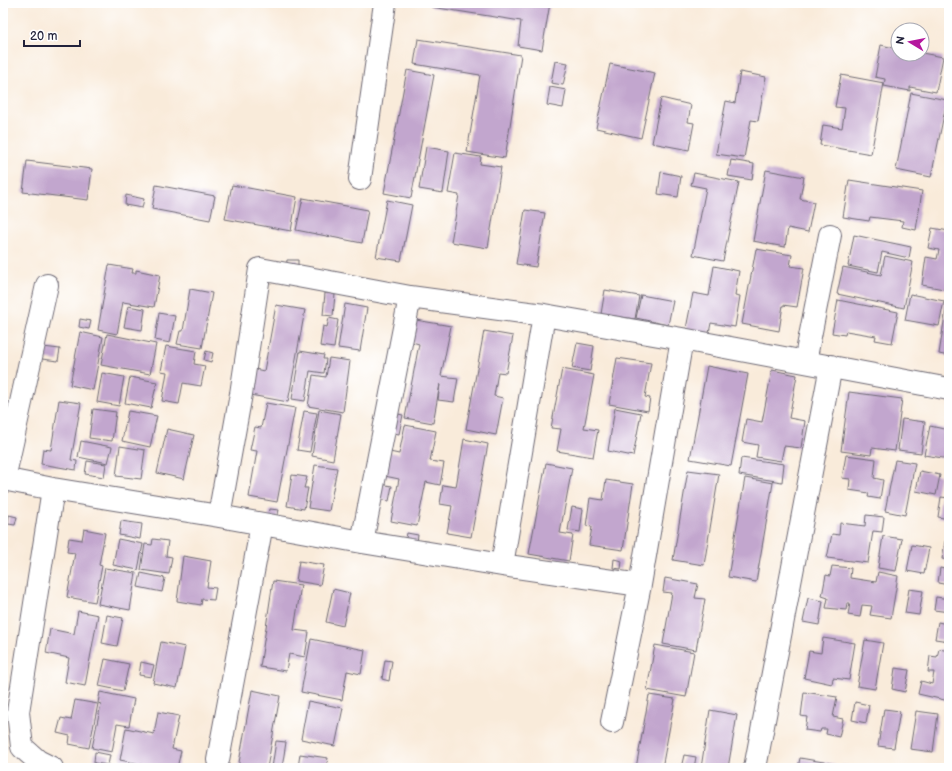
<svg xmlns="http://www.w3.org/2000/svg" width="952" height="771" font-family="'Balsamiq Sans',sans-serif">
<style>
.building{fill:#c2a6ce}
.lines{fill:none;stroke-linecap:round;stroke-linejoin:round}
.minor-casing{stroke:#6d6873;stroke-width:24}
.minor{stroke:#fff;stroke-width:22}
</style>
<rect width="100%" height="100%" fill="#fff"/>
<filter id="ink" filterUnits="userSpaceOnUse"><feTurbulence type="fractalNoise" baseFrequency=".025" numOctaves="2"/><feDisplacementMap in="SourceGraphic" scale="8" xChannelSelector="R" yChannelSelector="G"/><feConvolveMatrix kernelMatrix="1 2 1 2 8 2 1 2 1" color-interpolation-filters="sRGB"/></filter>
<filter id="wash" filterUnits="userSpaceOnUse"><feTurbulence type="fractalNoise" baseFrequency=".012" numOctaves="4" result="noise"/><feDisplacementMap in="SourceGraphic" scale="16" xChannelSelector="R" yChannelSelector="G"/><feGaussianBlur stdDeviation="0.9" result="paint"/><feColorMatrix in="noise" values="0 0 0 0 0 0 0 0 0 0 0 0 0 0 0 0 0 1.4 0 .05"/><feComposite in="paint" operator="in"/></filter>
<g filter="url(#wash)">
<rect width="100%" height="100%" fill="#f9ebda"/>
<g id="blocks">
<path class="building" d="M431,3H550L542,50L518,46L521,21L431,7Z
M418,39L521,55L505,158L467,152L480,75L414,64Z
M881,45L898,49V54L922,53L943,57L936,92L910,87V91L884,86L885,79L875,77Z
M555,61L568,63L563,85L551,83Z
M610,64L655,73L641,138L596,128Z
M407,70L434,75L411,198L384,193Z
M740,72L766,77L758,121L751,120L744,158L716,154L726,101L735,103Z
M841,75L884,83L871,154L820,145L823,125L842,128L845,108L835,107Z
M550,87L566,90L563,108L547,105Z
M911,93L947,100L931,177L896,170Z
M661,98L691,105L688,122L694,123L689,150L652,143Z
M426,147L449,151L443,193L419,189Z
M455,153L481,157L480,164L501,167L488,248L451,242L459,195L448,193Z
M731,160L754,164L752,180L728,176Z
M27,161L92,169L88,200L23,192Z
M766,170L804,177L800,199L814,202L808,232L788,228L785,247L753,241Z
M661,172L681,176L678,197L658,194Z
M694,173L739,182L723,261L693,255L706,188L691,185Z
M849,180L922,191L916,230L902,227L903,221L870,217L869,221L843,217Z
M156,185L215,196L210,220L152,209Z
M232,185L297,197L291,231L225,219Z
M126,195L144,199L142,208L125,205Z
M303,198L368,210L362,243L296,230Z
M387,200L412,205L401,261L376,257Z
M525,210L545,213L536,267L516,264Z
M932,228L949,231V290L922,285L926,257L937,259L939,250L928,248Z
M854,235L911,247L909,258L882,252L878,272L848,266Z
M756,249L792,255L790,266L804,268L797,307L783,305L779,331L742,324Z
M885,256L913,262L904,308L837,294L843,267L881,275Z
M287,260H298V270L286,269Z
M109,265L133,269L132,273H136V270L160,275L154,307L123,302L117,334L98,330Z
M714,266L739,271L735,295L740,296L735,327L711,323L708,338L685,334L693,293L709,296Z
M190,289L212,293L202,348L177,344L180,331H183Z
M605,290L639,296L635,319L601,314Z
M325,293L335,294L333,316L323,315Z
M910,294L944,301L939,326L905,320Z
M641,295L673,301L668,325L636,318Z
M838,300L898,312L892,343L875,340L876,336L846,331L845,335L832,333Z
M947,302H949V356L939,354Z
M345,304L367,308L360,351L338,348Z
M276,305L305,310L288,402L245,394L250,368L264,371Z
M128,306L145,309L142,330L124,327Z
M159,313L175,316L170,343L155,340Z
M329,318L338,320L334,348L320,346L323,326L327,327Z
M80,319L91,321L89,329L79,327Z
M416,320L451,326L441,376L458,378L454,402L438,400L440,384L433,423L405,418L419,344L412,342Z
M484,331L513,336L506,373L498,372L494,396L503,398L496,435L466,429Z
M80,332L103,337L93,390L70,385Z
M107,334L156,344L150,374L101,365Z
M577,343L594,346L590,371L572,368Z
M166,346L196,351L194,364L205,366L201,386L183,383L179,404L162,401L167,372L161,371Z
M43,347L60,349L58,361L42,359Z
M206,351L213,353L211,362L204,360Z
M300,351L324,355L323,359H326L324,373L310,371L305,401L292,399Z
M329,358L350,361L343,412L308,406L313,375L326,377Z
M617,358L651,363L645,397L650,398L648,411L609,404Z
M707,366L748,374L731,466L690,459Z
M562,369L594,375L584,428L598,430L593,457L557,451L561,429L551,428Z
M772,370L797,375L789,418L805,421L801,448L784,446L781,461L756,457L758,445L742,442L746,419L762,422Z
M102,373L124,377L119,406L97,402Z
M130,377L157,382L151,408L125,403Z
M849,392L902,399L895,451L872,448L871,455L841,451Z
M59,400L81,403L71,460L77,461L76,470L41,464L43,449L51,450Z
M266,403L295,408L277,502L249,497L257,451L250,450L255,427L261,428Z
M615,408L641,413L633,456L608,451Z
M93,409L116,412L112,441L89,438Z
M319,410L341,414L333,460L312,456Z
M128,411L157,416L150,447L122,441Z
M304,411L317,413L310,452L297,450Z
M393,413L403,415L399,434L389,432Z
M902,419L925,422L921,453L898,450Z
M405,425L436,431L430,461L444,463L440,485L426,482L417,526L391,521L399,479L380,475L385,451L399,454Z
M930,426L949,430V459L924,455Z
M167,429L194,435L184,479L157,473Z
M464,439L488,444L471,537L447,533L452,506L440,504L443,485L456,487Z
M81,441L112,447L108,463L78,457Z
M120,446L145,450L141,479L116,476Z
M846,455L876,459L874,478L883,480L880,499L868,497L869,493L849,490L850,479L842,478Z
M741,458L784,464L782,482L739,475Z
M895,460L915,463L905,515L885,511Z
M87,461L106,464L104,477L85,474Z
M546,463L572,468L560,533L573,535L569,561L529,554Z
M315,465L337,468L329,511L308,508Z
M688,470L719,474L704,565L673,560Z
M920,471L940,475L936,495L916,491Z
M292,475L307,477L304,488H308L304,509L287,506Z
M745,478L773,483L756,582L728,577Z
M606,480L633,484L623,550L589,545L592,527L586,526L590,498L603,500Z
M380,484L392,486L389,501L377,499Z
M941,497L949,498V519L938,517Z
M572,507L583,509L580,532L568,530Z
M270,509L279,510L276,522L268,520Z
M9,515L17,517L15,525L8,524Z
M866,515L884,517L882,532L873,531L868,563L827,558L832,534L839,535L840,523L865,526Z
M121,521L142,524L140,539L119,535Z
M84,529L105,533L99,565L102,566L95,602L67,597L75,553L67,552L69,538L82,540Z
M407,533L418,535L417,542L404,547Z
M883,536L902,539L896,571L878,568Z
M118,539L143,544L138,570L113,565Z
M153,539L168,541L166,556L172,557L169,574L141,570L145,544L152,545Z
M945,541H949V560L942,559Z
M912,545L929,548L924,574L907,571Z
M183,556L211,561L207,587L216,588L214,600L202,599L201,605L177,601Z
M614,559L622,561L621,569L613,568Z
M299,561L324,565L320,585L296,581Z
M832,566L851,568L850,578L876,582L878,572L898,576L891,618L870,615L872,606L862,605L860,617L848,615L850,603H847L846,610L826,608L828,598L822,596L826,575L830,576Z
M105,568L136,573L130,610L98,604Z
M940,568L949,570V585L938,583Z
M141,573L165,578L162,592L138,587Z
M665,578L698,584L695,598L705,599L696,650L663,644L672,593L663,592Z
M273,581L301,585L294,630L309,632L305,657L289,654L286,671L260,667Z
M333,589L350,593L343,626L326,622Z
M909,589L923,591L919,615L905,613Z
M936,597L949,599V612L934,610Z
M808,598L823,601L819,625L803,622Z
M78,611L98,615L85,686L65,682L69,658L46,653L50,629L74,634Z
M107,615L123,618L117,646L102,643Z
M948,620L949,641L935,639L938,622L947,624Z
M823,638L855,643L849,680L833,678L832,684L804,678L809,651L821,653Z
M311,639L365,650L361,674L347,671L342,700L301,692Z
M865,640L883,643L875,689L857,686Z
M161,642L185,647L177,688L153,683Z
M655,645L694,652L686,697L647,690Z
M939,649L949,651V701L918,694L921,681L932,684L934,672H928L930,656L937,657Z
M105,659L129,664L123,691L99,686Z
M385,660L392,661L389,681L382,679Z
M141,662L154,665L151,677L139,675Z
M895,668L909,670L905,692L892,689Z
M252,690L280,696L267,768H238Z
M100,692L134,699L129,726L117,724L112,752L92,748L101,704L98,703Z
M804,692L837,697L833,717L843,719L839,737L826,734L827,729H821L820,732L805,730L807,717L801,716Z
M649,695L675,699L662,768H636Z
M75,700L98,704L89,748L69,744L70,736L57,733L61,718L71,720Z
M308,701L343,708L335,746L301,739Z
M855,702L869,705L866,723L852,720Z
M884,709L900,711L894,748L878,746Z
M710,710L737,715L728,768H701Z
M916,711L938,714L933,752L910,749Z
M158,712L179,716L172,749L181,751L177,768H160L120,760L126,728L154,734Z
M276,741L286,742L282,768H272Z
M95,752L110,755L108,765L94,763Z
M300,754L328,758L326,768H298Z
M684,755L696,757L694,768H681Z
M800,758L835,764L834,768H798Z
M842,765L856,767V768H842Z"/>
</g>
</g>
<g filter="url(#ink)">
<use href="#blocks" fill-opacity="0" stroke="#6d6873" stroke-width="1"/>
<g class="lines">
<g class="minor-casing">
<path id="minor" d="M360,179L385,3
M805,362L830,235
M3,479L53,489L219,516L362,542L502,565L640,585L612,722
M4,479L47,285
M219,516L241,394L260,269L410,297L544,315L682,339L949,389
M362,542L410,297
M502,565L544,315
M640,585L682,339
M218,760L262,524
M52,768L38,761L22,747L18,712L53,489
M755,768L831,366"/>
</g>
<use href="#minor" class="minor"/>
</g>
</g>
<rect width="952" height="771" fill="none" stroke="#fff" stroke-width="16"/>
<g transform="translate(910 42) rotate(280)"><circle r="19" fill="#ffffff" stroke="#a7a7b1"/>
<path d="M0-3L7 15L0 10L-7 15Z" fill="#b5179e"/>
<text y="-6" font-size="11" font-weight="bold" text-anchor="middle" fill="#22223b">N</text>
</g>
<path d="M24 40v6h56v-6" fill="none" stroke="#22223b" stroke-width="2"/>
<text x="30" y="40" font-size="12" fill="#22223b" stroke="#ffffff" stroke-width="3" paint-order="stroke">20 m</text>
</svg>
